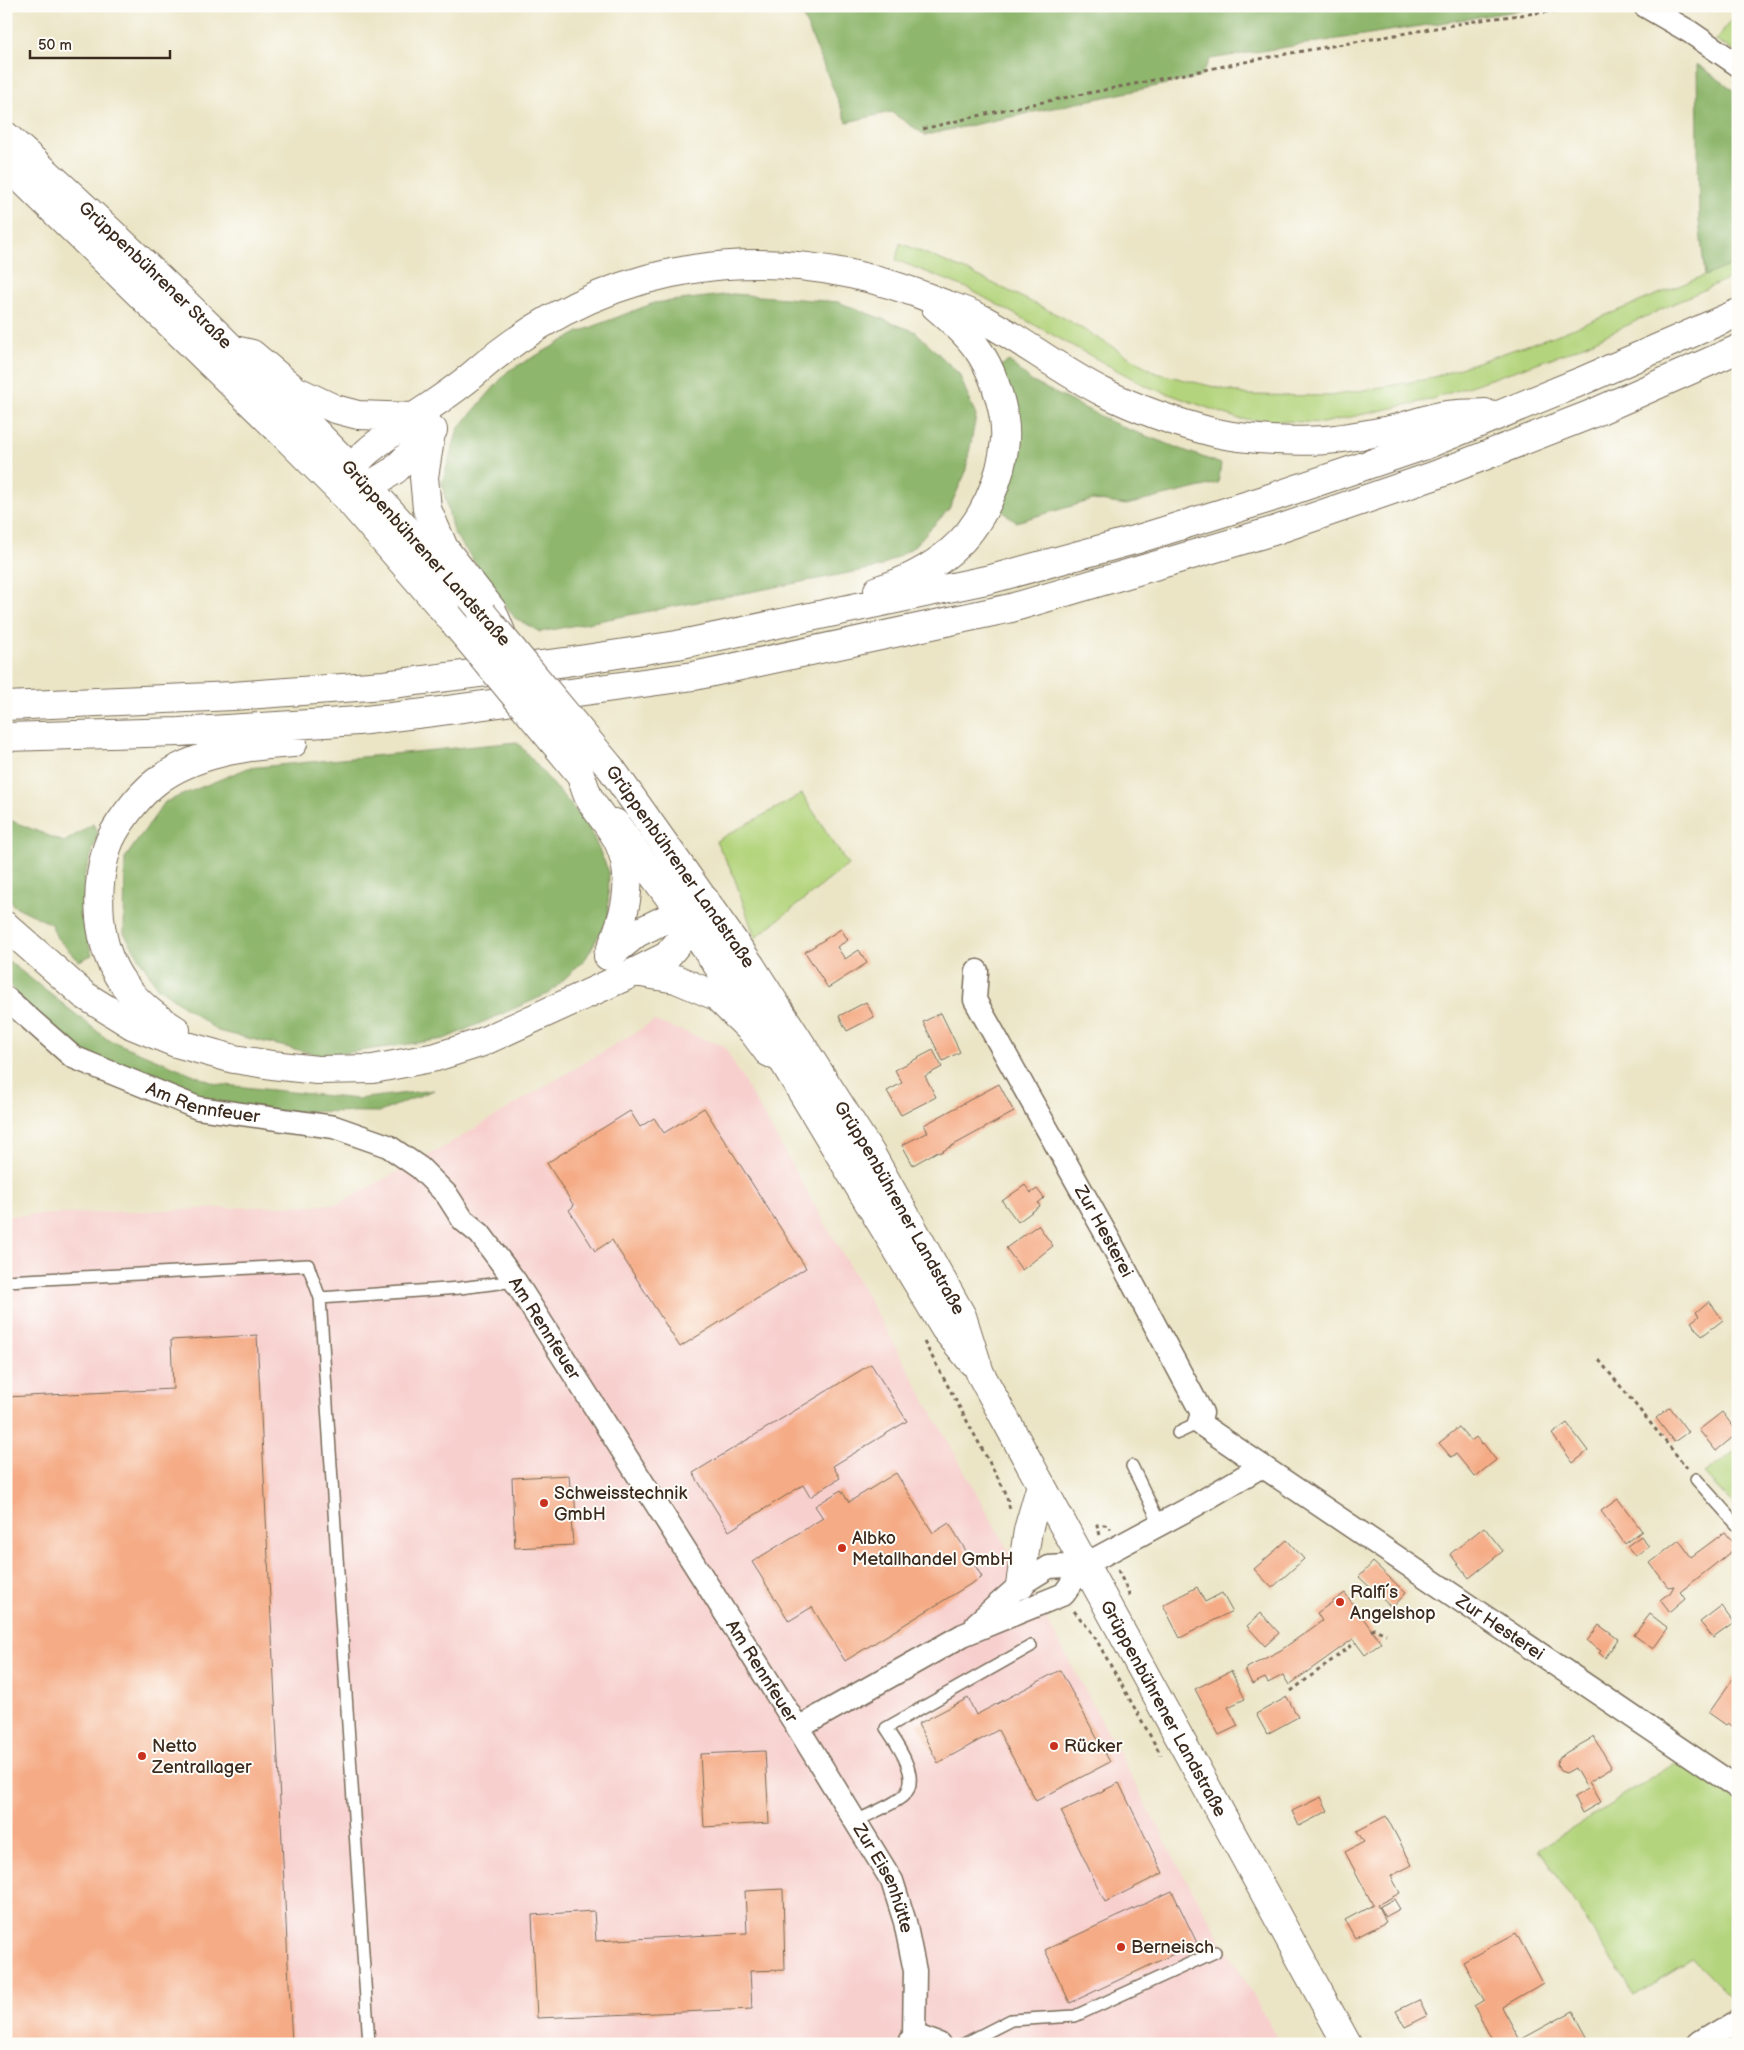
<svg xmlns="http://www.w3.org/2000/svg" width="1744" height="2050" font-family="'Balsamiq Sans',sans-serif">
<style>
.built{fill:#f7d0ce}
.green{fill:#b3d47c;stroke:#777f4d}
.forest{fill:#8eb66c;stroke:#647045}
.building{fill:#f5ab85}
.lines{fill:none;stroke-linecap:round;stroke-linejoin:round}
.lane-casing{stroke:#796b59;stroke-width:14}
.street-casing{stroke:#796b59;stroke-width:25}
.secondary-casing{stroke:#796b59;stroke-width:30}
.primary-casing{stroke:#796b59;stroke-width:30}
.highway-casing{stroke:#796b59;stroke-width:30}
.path{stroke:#796b59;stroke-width:3;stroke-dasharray:4 4;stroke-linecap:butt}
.lane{stroke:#fff;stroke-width:11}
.street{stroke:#fff;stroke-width:22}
.secondary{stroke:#fff;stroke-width:28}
.primary{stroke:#fff;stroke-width:28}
.highway{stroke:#fff;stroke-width:28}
.primary-bridge-casing{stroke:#796b59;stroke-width:30;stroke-linecap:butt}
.primary-bridge{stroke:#fff;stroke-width:28}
.poi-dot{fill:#c8321e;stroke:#fdfcf7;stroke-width:2}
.labels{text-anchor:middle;stroke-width:4;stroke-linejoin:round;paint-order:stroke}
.street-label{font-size:18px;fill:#3b2a1e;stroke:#fdfcf7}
.poi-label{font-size:18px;fill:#3b2a1e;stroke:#fdfcf7;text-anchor:start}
</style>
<rect width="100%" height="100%" fill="#fdfcf7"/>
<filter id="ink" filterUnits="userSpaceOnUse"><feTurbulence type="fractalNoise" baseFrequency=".02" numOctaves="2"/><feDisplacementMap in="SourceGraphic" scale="10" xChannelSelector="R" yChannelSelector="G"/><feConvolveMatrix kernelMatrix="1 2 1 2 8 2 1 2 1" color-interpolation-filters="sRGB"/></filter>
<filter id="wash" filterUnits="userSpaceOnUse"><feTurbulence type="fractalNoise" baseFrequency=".0096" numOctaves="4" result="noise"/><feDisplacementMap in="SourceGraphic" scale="20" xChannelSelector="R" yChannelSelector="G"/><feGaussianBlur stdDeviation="1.12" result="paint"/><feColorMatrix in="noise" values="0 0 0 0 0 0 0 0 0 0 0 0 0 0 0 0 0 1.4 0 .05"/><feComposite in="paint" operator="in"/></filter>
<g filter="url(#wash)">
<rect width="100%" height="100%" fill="#ebe5c6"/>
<path class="built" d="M654,1021L724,1046L903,1360L1082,1684L1183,1874L1240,1971L1280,2044H6V1216L338,1204L442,1148Z"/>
<path class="green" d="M1731,20L1738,24V54L1716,40Z
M900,243L970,272L1066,319L1156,373L1248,395L1330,396L1428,379L1562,333L1738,262V274L1569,352L1429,400L1323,423L1239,419L1146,386L967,288L896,260Z
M802,794L848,865L755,938L733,874L716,841Z
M1738,1449V1509L1704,1474Z
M1680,1760L1738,1802V2000L1736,2002L1693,1959L1635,1995L1539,1850Z"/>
<path class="forest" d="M799,6H1548L1210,59L1200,77L925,135L891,112L847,122Z
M1697,64L1738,93V262L1705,276L1699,221Z
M733,294L838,302L916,332L959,374L976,416L965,474L949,509L912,548L880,567L540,632L515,618L453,532L442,483L458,429L508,371L579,332L654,303Z
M1009,361L1031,381L1122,427L1221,464L1218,483L1126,505L1093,500L1016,522L991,502L997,368Z
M517,742L588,825L609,872L608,919L586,958L550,993L444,1039L324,1056L218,1031L157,987L124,933L125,858L165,802L248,768Z
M6,813L12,821L64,842L93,824L98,833L84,877V925L92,955L79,961L57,938L51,924L13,905L6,892Z
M6,959L107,1039L216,1084L357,1099L434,1090L380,1112L266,1111L189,1098L77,1049L21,999L6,980Z"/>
<g id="blocks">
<path class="building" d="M841,929L848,940L837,947L845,959L859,950L867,963L828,988L805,952Z
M866,1002L874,1017L847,1031L839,1016Z
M941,1013L960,1052L943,1061L923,1022Z
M933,1050L942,1067L925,1076L936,1097L901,1115L887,1091L902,1083L895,1070Z
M999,1084L1014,1112L939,1153L938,1151L913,1165L902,1145L928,1132L924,1125Z
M704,1108L806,1268L680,1347L612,1240L595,1251L569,1210L574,1206L547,1163L630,1111L640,1127L654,1118L664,1133Z
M1025,1185L1031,1193L1037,1189L1044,1198L1038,1203L1040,1206L1018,1222L1002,1201Z
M1038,1225L1053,1246L1022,1270L1006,1248Z
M1709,1301L1723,1320L1702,1336L1691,1322L1699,1316L1696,1312Z
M257,1335L292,2044H6V1468H9L6,1397L173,1389L171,1340Z
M871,1364L907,1421L833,1466L840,1478L810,1497L803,1485L729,1531L693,1473Z
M1670,1407L1688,1432L1674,1442L1656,1418Z
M1722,1412L1738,1433L1716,1451L1699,1430Z
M1567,1423L1588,1451L1573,1463L1552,1434Z
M1459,1427L1471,1441L1476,1437L1482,1444L1483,1443L1496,1460L1475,1477L1456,1454L1451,1457L1439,1443Z
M896,1473L933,1533L949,1523L982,1577L845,1661L812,1607L789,1621L752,1562L823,1518L815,1506L841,1490L849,1502Z
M569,1475L570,1487H574L576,1518H571L573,1545L515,1548L512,1478Z
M1618,1499L1642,1531L1625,1544L1601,1511Z
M1484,1527L1503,1551L1469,1578L1450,1554Z
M1725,1532L1737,1547L1680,1592L1685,1599L1670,1612L1661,1600L1670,1593L1674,1586L1668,1587L1650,1563L1679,1540L1691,1557Z
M1641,1536L1649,1547L1635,1556L1627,1546Z
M1287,1540L1304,1559L1272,1588L1254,1569Z
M1373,1562L1406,1593L1392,1608L1359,1577Z
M1197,1587L1205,1602L1222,1593L1232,1611L1180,1638L1163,1605Z
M1345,1593L1381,1643L1365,1655L1353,1639L1289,1685L1283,1675L1268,1683L1265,1678L1252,1684L1245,1669L1281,1650L1322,1621L1317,1613Z
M1721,1606L1734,1623L1713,1638L1700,1622Z
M1261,1613L1279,1633L1265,1646L1247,1626Z
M1650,1614L1668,1628L1653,1649L1634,1635Z
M1599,1625L1618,1639L1605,1658L1599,1653L1601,1651L1587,1641Z
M1060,1670L1110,1762L1036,1801L998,1730L938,1763L918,1724L968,1698L976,1715Z
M1231,1671L1245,1699L1228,1707L1238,1726L1219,1735L1195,1689Z
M1734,1677L1738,1679V1730L1728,1723L1726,1725L1709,1713Z
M1287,1697L1298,1717L1267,1734L1256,1714Z
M1594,1737L1612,1768L1589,1782L1601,1802L1582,1813L1574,1797L1588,1789L1585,1785L1575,1768L1566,1773L1560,1771L1557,1765L1558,1759L1567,1752Z
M765,1751L769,1823L704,1827L700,1754Z
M1119,1783L1163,1873L1105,1902L1061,1811Z
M1321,1797L1328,1811L1299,1826L1292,1811Z
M1386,1816L1412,1865L1391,1876L1400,1893L1377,1905L1386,1922L1355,1938L1345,1920L1373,1905L1345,1852L1364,1842L1357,1831Z
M783,1889L785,1970L750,1971L752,2009L537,2018L532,1915L594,1911L596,1941L747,1933L745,1891Z
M1172,1891L1197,1943L1070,2003L1045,1950Z
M1394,1899L1400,1909L1385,1917L1379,1907Z
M1516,1933L1543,1983L1502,2007L1520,2040L1573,2011L1591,2044H1494L1474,2006L1484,2000L1463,1962Z
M1419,2000L1427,2016L1405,2027L1396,2011Z"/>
</g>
</g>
<g filter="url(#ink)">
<use href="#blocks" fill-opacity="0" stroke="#796b59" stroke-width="1"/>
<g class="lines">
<g class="lane-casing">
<path id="lane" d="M6,1281L308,1265L320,1298L369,2044
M320,1298L460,1288L515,1281
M1178,1433L1199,1423
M1132,1466L1160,1524
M1696,1479L1738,1526
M854,1822C869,1814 889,1807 902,1797C924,1780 896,1743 886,1728L1031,1646
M964,2044L1011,2020L1075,2016L1215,1952"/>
</g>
<g class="street-casing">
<g id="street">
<path d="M1645,6L1690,32L1738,65"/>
<path id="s1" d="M977,971L975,1000L1111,1243L1202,1413L1199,1423L1262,1466"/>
<path id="s2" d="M6,998L73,1057L198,1108L334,1127L388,1146L420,1168L447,1195L463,1220L480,1234L515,1281L798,1728L892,1881L905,1922L915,1971L914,2035L909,2044"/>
<path d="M977,1623L1020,1585L1049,1567L1084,1565"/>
<path id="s3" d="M798,1728L963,1635L1064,1594L1084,1565L1194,1506L1262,1466L1738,1788"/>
<path d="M914,2035L939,2044"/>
<path d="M1698,2044L1738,2020"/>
</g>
</g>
<g class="secondary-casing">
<g id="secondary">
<path id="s4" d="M6,136C108,226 205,321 301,417"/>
<path d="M6,164L284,435"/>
</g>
</g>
<g class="primary-casing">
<g id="primary">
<path d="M301,417L352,469L474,604"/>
<path d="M284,435L346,497L448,615"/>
<path id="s5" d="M610,767L751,966L870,1152L962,1316L980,1373L1347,2044"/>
<path d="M615,823L691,927L782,1059L945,1329L972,1362"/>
<path d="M1020,1585L1028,1530L1041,1485"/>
</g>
</g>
<g class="highway-casing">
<path id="highway" d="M234,350L252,354L295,390L335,409L358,415L413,417
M431,433L424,477L427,509L444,548L492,610L501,632
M341,492C344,485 348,476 352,469C361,455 375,445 389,435C417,413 449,396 476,372C609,257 775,235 937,301C953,307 969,312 984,320C1025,342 1061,371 1103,392C1139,410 1177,423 1216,433C1247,440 1304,443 1336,439C1356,436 1378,433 1398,428C1412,424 1426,419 1441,416C1455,413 1470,414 1485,413
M346,497L367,487L395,470L433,430
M878,590C904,582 930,569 951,551C982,525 1002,479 1005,440C1007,415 995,377 982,356C970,336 952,321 935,306
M6,706L233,696L384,685L566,662L677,645L991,579L1138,539L1264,500L1423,446L1582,381L1738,313
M6,737L179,732L358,721L433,712L694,676L1011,608L1273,531L1433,476L1589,415L1738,349
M580,774C583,781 585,789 588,796C596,812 610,825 618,841C637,882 624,918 608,956
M6,926L84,995L132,1025L176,1043L234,1059L272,1065L317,1070L373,1069L436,1057L480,1043L635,972L667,956L709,906
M610,955L637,933L705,900
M635,972L676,979L716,996L753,1032L768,1052L782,1059
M176,1030C155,1017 138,1004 123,983C96,946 94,891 107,848C113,828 139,795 156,782C193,753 247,746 293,743"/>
</g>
<path class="path" d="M923,129L1003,110L1280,55L1487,19L1562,10L1573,6
M924,1342L1005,1491L1010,1509
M1599,1360L1687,1468
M1100,1535L1097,1525H1105L1111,1529
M1118,1570L1130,1596
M1074,1611L1093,1634L1161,1755
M1371,1631L1374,1629L1386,1634
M1291,1691L1356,1642"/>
<use href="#lane" class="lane"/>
<use href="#street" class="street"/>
<use href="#secondary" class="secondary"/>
<use href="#primary" class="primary"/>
<use href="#highway" class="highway"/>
<g class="primary-bridge-casing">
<path id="primary-bridge" d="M482,613L610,767
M448,615L580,774"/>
</g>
<use href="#primary-bridge" class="primary-bridge"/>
</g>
</g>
<g class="poi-dot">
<circle cx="544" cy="1503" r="5"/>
<circle cx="842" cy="1548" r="5"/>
<circle cx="1340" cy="1602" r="5"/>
<circle cx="1054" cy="1746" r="5"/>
<circle cx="142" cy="1756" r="5"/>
<circle cx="1121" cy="1947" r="5"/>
</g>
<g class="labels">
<g class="street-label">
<text dy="6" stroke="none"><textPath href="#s4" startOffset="204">Grüppenbührener Straße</textPath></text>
<text transform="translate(426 553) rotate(48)" y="6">Grüppenbührener Landstraße</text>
<text dy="6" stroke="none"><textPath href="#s5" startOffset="122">Grüppenbührener Landstraße</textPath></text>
<text dy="6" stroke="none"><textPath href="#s2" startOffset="228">Am Rennfeuer</textPath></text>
<text dy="6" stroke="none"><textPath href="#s5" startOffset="528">Grüppenbührener Landstraße</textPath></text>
<text dy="6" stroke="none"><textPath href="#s1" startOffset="294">Zur Hesterei</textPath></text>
<text dy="6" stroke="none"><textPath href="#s2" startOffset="662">Am Rennfeuer</textPath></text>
<text dy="6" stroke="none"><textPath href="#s3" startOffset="825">Zur Hesterei</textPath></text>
<text dy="6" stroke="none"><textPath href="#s2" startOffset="1068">Am Rennfeuer</textPath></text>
<text dy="6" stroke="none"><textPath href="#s5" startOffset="1095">Grüppenbührener Landstraße</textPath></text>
<text dy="6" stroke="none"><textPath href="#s2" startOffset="1309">Zur Eisenhütte</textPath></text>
</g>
<g class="poi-label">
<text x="554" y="1499">Schweisstechnik<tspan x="554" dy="21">GmbH</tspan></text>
<text x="852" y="1544">Albko<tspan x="852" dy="21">Metallhandel GmbH</tspan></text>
<text x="1350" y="1598">Ralfi´s<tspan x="1350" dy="21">Angelshop</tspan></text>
<text x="152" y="1752">Netto<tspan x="152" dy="21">Zentrallager</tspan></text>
<text x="1064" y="1752">Rücker</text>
<text x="1131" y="1953">Berneisch</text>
</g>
</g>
<rect width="1744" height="2050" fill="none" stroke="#fdfcf7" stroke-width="25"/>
<path d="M30 50v8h140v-8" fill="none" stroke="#3b2a1e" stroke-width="2.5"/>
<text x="38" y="50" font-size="15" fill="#3b2a1e" stroke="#fdfcf7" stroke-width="4" paint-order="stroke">50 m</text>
</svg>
